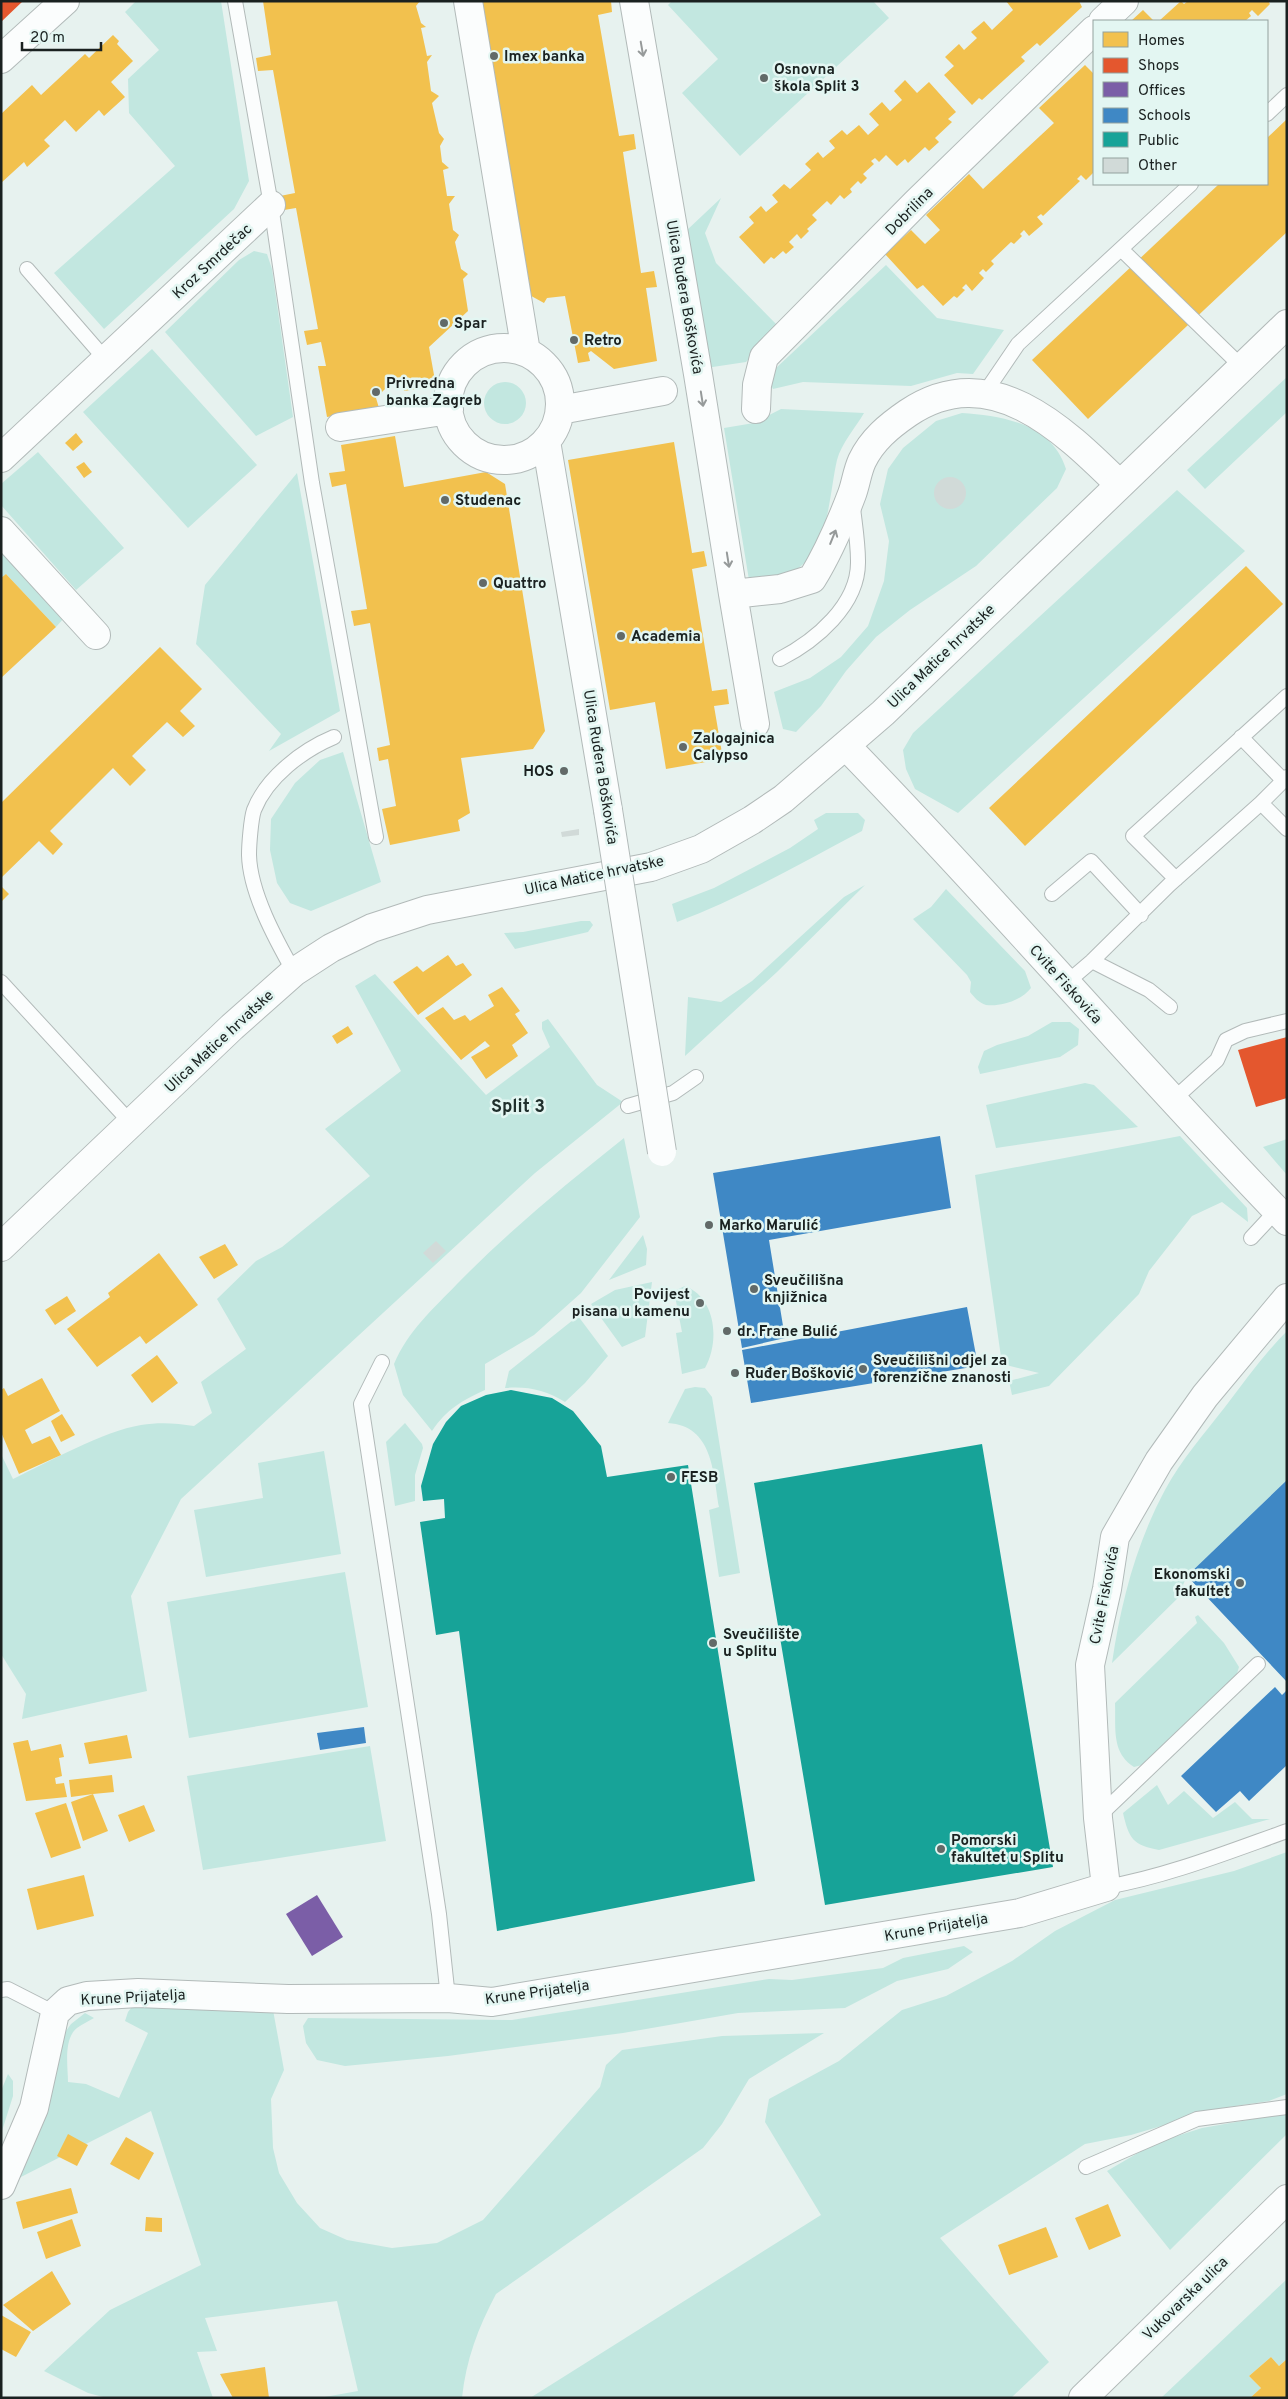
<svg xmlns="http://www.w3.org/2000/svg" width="1288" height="2399" font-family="Overpass,sans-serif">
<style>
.green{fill:#c2e7e0}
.homes{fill:#f2c14e}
.shops{fill:#e4572e}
.offices{fill:#7b5ea7}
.schools{fill:#3f88c5}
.public{fill:#17a398}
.building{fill:#d1dad8}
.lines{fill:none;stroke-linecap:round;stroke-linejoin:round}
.lane-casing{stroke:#b2bab9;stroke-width:16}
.street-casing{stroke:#b2bab9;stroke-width:30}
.secondary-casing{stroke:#b2bab9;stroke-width:30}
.lane{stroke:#fbfdfd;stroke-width:14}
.street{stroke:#fbfdfd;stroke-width:28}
.secondary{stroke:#fbfdfd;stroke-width:28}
.street-bridge-casing{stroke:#b2bab9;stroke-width:30;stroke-linecap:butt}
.street-bridge{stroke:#fbfdfd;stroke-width:28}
.oneway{stroke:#969a9a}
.poi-dot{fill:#626a68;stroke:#e3f6f2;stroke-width:2}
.labels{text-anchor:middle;stroke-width:5;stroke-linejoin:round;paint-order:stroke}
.poi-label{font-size:15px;font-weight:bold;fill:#1a2120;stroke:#e3f6f2;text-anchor:start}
.street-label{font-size:15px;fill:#1a2120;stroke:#e3f6f2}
.quarter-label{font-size:18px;font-weight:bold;fill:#202f2c;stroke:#e3f6f2}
</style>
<rect width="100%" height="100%" fill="#e7f2ef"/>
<path class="green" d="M136,1H221L249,181L234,209L104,329L54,273L175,166L129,113L128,79L159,50L125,12Z
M672,1H873L889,18L740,156L682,93L718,59L668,5Z
M721,198L705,233L716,263L778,326L746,362L706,368L686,231Z
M254,251L267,254L272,269L293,417L256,436L165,332L239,260Z
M886,265L937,318L1004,330L973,374L957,373L911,386L803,382L773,389L770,383L775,369Z
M152,349L257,465L188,528L83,412Z
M1287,377V412L1205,489L1187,470Z
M484 403a21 21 0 1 1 42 0a21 21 0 1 1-42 0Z
M781,409L864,413C856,427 841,444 837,460C828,499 830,555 787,575C777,580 761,579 749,580L724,428L754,423Z
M962,413C1004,416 1052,424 1066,469L1057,488L976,566L910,610L876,637L846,671L821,706L796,732L783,729L774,692L810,678L841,657L868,626L884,581L889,541L880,504L888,469L903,448L936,421Z
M38,452L124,548L76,590L1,505V484Z
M297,473L340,711L269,751L281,734L196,644L205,585Z
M1177,490L1245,551L958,813L915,789L906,769L903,750L913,733Z
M1,548L64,618L56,627L6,574L1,578Z
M343,752L381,882L311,911L290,903L277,883L270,850L271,819L295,783L320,760Z
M826,813H858L865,820L862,831C801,863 742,898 677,922L672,904L714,888L790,848L818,829L814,820Z
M865,885L777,972L685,1056L688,997L721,1002L752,981L844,897Z
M946,889L1025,971L1031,988C1022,1000 1001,1007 986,1005C979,1003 974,997 970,992L971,982L967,975L913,919L931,907Z
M581,921H590L593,925L588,932L515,949L504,933L523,932Z
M375,974L486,1095L550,1047L542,1029V1022L548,1019L597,1085L623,1102L535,1173L181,1499L131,1596L147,1691L22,1719L26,1694L1,1654V1454L13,1479C48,1462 104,1431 141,1425C159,1422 176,1423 194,1426L212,1413L201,1382L246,1349L217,1299L256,1261L282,1247L370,1176L325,1129L401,1071L355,986Z
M1052,1022H1070L1079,1029L1078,1045L1060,1057L980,1074L978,1067L984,1051L997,1045L1028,1036Z
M1085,1083L1094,1085L1138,1127L996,1148L986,1105Z
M1180,1136L1247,1208L1248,1222L1222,1202L1192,1216L1149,1271L1139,1294L1049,1386L1012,1395L1009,1381L1039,1373L1002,1364L975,1175Z
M624,1138L640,1217L581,1293L534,1335L485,1364V1390C461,1401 447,1409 432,1431L403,1395L394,1364C408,1331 433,1309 457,1284C509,1231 566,1184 624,1138Z
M1287,1139V1175L1263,1147Z
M643,1235L647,1249L646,1265L609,1280Z
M652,1282L645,1337L622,1347L591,1304L615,1290Z
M685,1286C716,1298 720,1341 705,1368L682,1374L676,1333L682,1332L674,1291Z
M578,1316L608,1356L585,1383L565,1402C546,1390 527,1386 505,1388L509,1371Z
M1287,1331V1480L1187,1576L1183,1585L1185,1591L1112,1663C1121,1602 1136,1544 1165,1490C1181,1460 1204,1434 1225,1407C1245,1381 1264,1354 1287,1331Z
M695,1387L705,1388L712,1397L740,1573L719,1577L709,1510L719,1507C713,1472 713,1426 668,1423L685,1389Z
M405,1423L422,1444L423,1448L415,1475V1501L395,1506L386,1442Z
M324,1451L341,1554L206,1577L194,1510L263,1498L258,1463Z
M345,1572L368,1707L189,1738L167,1602Z
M1198,1615L1224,1643L1239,1667L1236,1677L1146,1764L1134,1767C1111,1752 1116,1728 1115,1703L1197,1623L1195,1617Z
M370,1746L386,1841L203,1870L187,1776Z
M1157,1785L1168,1805L1184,1791L1213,1818L1235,1802L1252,1819H1270L1159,1850C1133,1845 1129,1839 1123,1813Z
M1287,1852V2094L1269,2101L1222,2108L1131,2135L1085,2144L940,2238L1049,2362L1011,2398H530L821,2215L765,2122L769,2099L839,2061L902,2010L946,1996L1012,1961L1055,1931L1115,1900L1234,1871Z
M964,1946L973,1952L948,1969L897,1981L845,2008L738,2013L623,2033L448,2056L345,2066L317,2060L306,2043L303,2026L308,2018L512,2020L769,1979L792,1980L883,1968L903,1958Z
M135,2003L273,2010L284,2070L271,2099L273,2148L279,2173L297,2203L320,2228L347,2240L392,2248L437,2243L483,2220L600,2087L606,2065L622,2050L722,2036L824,2033L749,2079L722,2124L703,2148L496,2294C478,2328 466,2360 462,2398H319L358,2391L337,2301L205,2318L217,2351L197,2352L213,2398H107L88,2393L44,2371L110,2310L201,2265L151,2111L17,2179L28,2158L45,2110L63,2035L71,2024L85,2013L94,2018C89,2021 82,2024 77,2028C63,2039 68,2067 68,2082L86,2084L119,2098L148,2033L125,2021L128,2012Z
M8,2074L13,2081V2096L1,2134V2091Z
M1287,2113V2134L1170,2250L1107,2171L1155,2143L1202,2128Z
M1287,2279V2359L1279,2366L1271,2357L1249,2376L1261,2388L1250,2398H1161Z"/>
<path class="homes" d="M263,1H420L416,6L421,23L426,27L421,28L427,56L432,55L427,62L431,91L439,96L432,103L439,133L444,139L440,146L442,162L449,168L443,170L447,196H455L449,204L453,230L459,235L455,242L461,269L468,274L463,279L468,311L429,347L436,386L404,391L401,377L395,379L376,398L379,408L327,417L318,366H326L321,342L307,345L304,331L318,329L296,208L284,210L280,196L295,193L273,70L258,71L256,58L271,55Z
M480,1H611L612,12L598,15L619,136L634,134L636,149L623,152L641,273L654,271L657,287L646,288L657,361L614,369L591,351L588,353L590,361L578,363L565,296L547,298L544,303L524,292L502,156L506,147Z
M1006,1H1079L1082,7L1040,46L1037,43L1021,57L1025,61L982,100L979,98L972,105L944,75L954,66L945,57L959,44L964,50L977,38L971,32L984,21L992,30L1013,10Z
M1181,1L1184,4L1188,1H1268L1270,4L1258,16L1252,10L1249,13L1251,16L1245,21H1159Z
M1143,10L1154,21H1131Z
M113,35L119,41L117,44L133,61L111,82L125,97L104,116L99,110L76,132L65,120L44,140L50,146L27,167L24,162L1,183V114L32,85L41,95L85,54L89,58Z
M1085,65L1094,74V172L1086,180L1081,175L1077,179L1080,181L1043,216L1041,214L1037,217L1043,224L1029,236L1024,230L1020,234L1022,236L1014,244L1011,242L991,261L994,264L986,272L983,269L979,273L984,278L972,291L966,284L962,288L965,290L957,298L954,296L943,306L923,285L917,289L885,254L911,230L925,244L940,230L926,215L969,174L983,189L1054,123L1039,108Z
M905,80L917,93L929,82L956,112L948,119L952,122L935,138L939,142L929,151L925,147L908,163L905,159L897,166L886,155L879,162L875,158L871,161L874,164L863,174L867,178L861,184L858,181L850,189L852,192L844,199L840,195L831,205L827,201L812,215L817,220L807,229L809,231L801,239L797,234L789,242L794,247L786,254L783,251L774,259L771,257L764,264L739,237L754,223L749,217L761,206L766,212L778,202L772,195L784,184L790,189L811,170L805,164L818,152L823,158L835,148L829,141L842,130L847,135L859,125L868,135L879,125L869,114L882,102L890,111L902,100L894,91Z
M1287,119V232L1088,419L1032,360L1219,184H1267V138Z
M76,433L83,442L73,451L65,443Z
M395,436L404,487L486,472L505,484L545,731L533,749L461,758L470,813L458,820L460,831L390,845L382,809L396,806L388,759L379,761L377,748L390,745L370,623L354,626L351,611L367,609L346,484L332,487L329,473L345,471L341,445Z
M674,442L692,553L704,551L707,566L692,569L712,691L727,689L729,704L714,706L723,759L666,769L655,702L610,710L568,460Z
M84,462L92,472L84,478L76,467Z
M1246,566L1283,604L1025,846L989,808Z
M6,574L56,627L1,678V578Z
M160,647L202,689L180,711L195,726L183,737L167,722L132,756L146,770L130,786L113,768L50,831L63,844L53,855L39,841L1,878V803Z
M1,886L9,894L1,902Z
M448,955L456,966L463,963L472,975L418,1015L393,982L417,966L423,972Z
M502,987L520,1011L515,1014L528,1033L512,1045L518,1056L486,1079L471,1057L490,1046L485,1041L461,1060L425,1018L443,1007L454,1020L465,1015L470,1021L494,1006L488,995Z
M348,1026L353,1034L337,1044L332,1036Z
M225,1244L238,1265L214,1279L199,1257Z
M159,1253L198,1305L146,1344L140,1336L97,1367L67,1329L110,1297L108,1293Z
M67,1296L76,1311L55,1325L45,1310Z
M157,1355L178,1383L152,1403L131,1375Z
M42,1378L60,1411L25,1430L32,1444L50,1436L61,1455L19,1474L1,1432V1390L4,1388L8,1396Z
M62,1414L75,1435L61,1442L51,1421Z
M127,1735L132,1758L89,1764L84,1743Z
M28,1740L31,1751L61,1744L64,1757L59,1758L62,1776L55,1778L56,1784L64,1783L67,1797L26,1801L13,1743Z
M112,1775L114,1792L93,1794L108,1831L83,1841L71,1802L93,1794L71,1797L69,1780Z
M66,1803L81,1848L51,1858L35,1813Z
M144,1805L155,1831L129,1842L118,1815Z
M84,1875L94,1916L37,1930L27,1889Z
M68,2134L88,2145L77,2166L57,2156Z
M126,2137L154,2153L139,2180L110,2164Z
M71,2188L78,2213L23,2229L16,2202Z
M1108,2204L1121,2236L1089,2250L1075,2218Z
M146,2217L162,2218V2232L145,2231Z
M72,2219L81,2246L46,2259L37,2232Z
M1046,2227L1058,2257L1009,2275L998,2245Z
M52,2271L71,2304L33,2331L3,2305Z
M1,2315L31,2332L16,2357L1,2349Z
M1271,2357L1279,2366L1287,2359V2398H1250L1261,2388L1249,2376Z
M265,2367L269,2398H233L220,2374Z"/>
<path class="shops" d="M1,1H23L1,22Z
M1287,1037V1098L1256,1107L1238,1050Z"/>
<path class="offices" d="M317,1895L343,1937L312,1956L286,1914Z"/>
<path class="schools" d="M940,1136L951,1208L769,1240L785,1338L742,1348L713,1173Z
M967,1307L978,1366L751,1403L742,1350Z
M1287,1480V1682L1187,1576Z
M1275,1687L1282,1695L1287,1690V1765L1249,1801L1240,1791L1216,1812L1181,1776Z
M364,1727L366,1743L320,1750L317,1733Z"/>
<path class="public" d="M511,1390L552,1398L573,1411L601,1446L607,1477L688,1465L755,1881L497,1931L459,1631L436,1635L420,1522L445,1518L444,1499L423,1501L421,1486L433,1444L446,1422L461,1406L486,1395Z
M982,1444L1053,1867L825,1905L754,1483Z"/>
<path class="building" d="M934 493a16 16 0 1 1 32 0a16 16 0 1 1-32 0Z
M579,829V835L562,837L561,832Z
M436,1241L446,1251L433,1263L423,1253Z"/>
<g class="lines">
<g class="lane-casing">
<path id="lane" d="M235,1L271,205L312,483L376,837
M1267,114L1287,95
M1121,249L1242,367
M27,269L106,360
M984,394L1018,344L1191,184
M780,659C815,641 859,605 858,561C858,543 855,525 853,508
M1241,737L1283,780
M1261,803L1287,829
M1176,879L1133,836L1287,696
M1052,894L1091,861L1141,915
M1092,961L1149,990L1170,1007
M294,972C276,940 250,893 249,855C249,845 251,819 254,810C267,777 303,750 334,737
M1,982L131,1123
M1065,984L1092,961L1169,885L1261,803L1287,777
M1174,1099L1217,1060L1226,1040L1245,1031L1287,1021
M628,1106L673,1093L696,1077
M1251,1238L1277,1210
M382,1362L361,1404L439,1914L448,1998
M1098,1817L1258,1664
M1106,1887C1168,1876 1228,1852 1287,1831
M1,1990L8,1989L55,2013
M1086,2167L1197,2119L1287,2107"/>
</g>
<g class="street-casing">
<path id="street" d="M468,1L526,352
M634,1L698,374L733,594L780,589L812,579C828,553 841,523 852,494C856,483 857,472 862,461C872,440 889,426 908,413C990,358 1062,428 1119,484
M1103,21L1124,1
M1,59L65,1
M448 404a56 56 0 1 1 112 0a56 56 0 1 1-112 0Z
M756,409L757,385L764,357L917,202L1094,30
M560,410L663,391
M340,427L449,410
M546,441L608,810
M1,458L271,205
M1,531L96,635
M733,594L755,724
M846,746C997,901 1137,1066 1287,1221
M1,2185L34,2108L55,2013L68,2001L87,1996L138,1993L288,1999L448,1998L492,2002L1020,1913L1106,1887L1098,1818L1090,1665L1107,1589L1115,1537L1159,1461L1205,1396L1287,1298"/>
</g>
<g class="secondary-casing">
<path id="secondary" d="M1,1247L232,1027L294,972L331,948L372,928L427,910L651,867L701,849L752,820L783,799L883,713L1287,324
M1083,2398L1287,2199"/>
</g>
<use href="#lane" class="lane"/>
<use href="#street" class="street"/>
<use href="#secondary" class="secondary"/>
<g class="street-bridge-casing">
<path id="street-bridge" d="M608,810L662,1152"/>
</g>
<use href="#street-bridge" class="street-bridge"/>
</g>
<defs><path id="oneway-shaft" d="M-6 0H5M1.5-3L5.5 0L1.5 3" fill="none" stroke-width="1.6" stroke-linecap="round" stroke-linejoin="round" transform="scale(1.25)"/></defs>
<g class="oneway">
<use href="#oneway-shaft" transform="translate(642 49) rotate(80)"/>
<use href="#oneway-shaft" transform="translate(702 399) rotate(81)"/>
<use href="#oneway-shaft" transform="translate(833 537) rotate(-68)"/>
<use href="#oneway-shaft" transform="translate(728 560) rotate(81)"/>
</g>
<g class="poi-dot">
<circle cx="494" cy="56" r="5"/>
<circle cx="764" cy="78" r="5"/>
<circle cx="444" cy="323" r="5"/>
<circle cx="574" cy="340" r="5"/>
<circle cx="376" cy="392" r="5"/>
<circle cx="445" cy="500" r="5"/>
<circle cx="483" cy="583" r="5"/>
<circle cx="621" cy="636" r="5"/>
<circle cx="683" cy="747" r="5"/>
<circle cx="564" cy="771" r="5"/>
<circle cx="709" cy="1225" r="5"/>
<circle cx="754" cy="1289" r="5"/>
<circle cx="700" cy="1303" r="5"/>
<circle cx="727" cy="1331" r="5"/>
<circle cx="863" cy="1369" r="5"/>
<circle cx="735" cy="1373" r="5"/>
<circle cx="671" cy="1477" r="5"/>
<circle cx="1240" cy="1583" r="5"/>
<circle cx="713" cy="1643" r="5"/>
<circle cx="941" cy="1849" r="5"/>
</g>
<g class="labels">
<g class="poi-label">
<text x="504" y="61">Imex banka</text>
<text x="774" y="74">Osnovna<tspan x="774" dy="17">škola Split 3</tspan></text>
<text x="454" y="328">Spar</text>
<text x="584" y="345">Retro</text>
<text x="386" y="388">Privredna<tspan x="386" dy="17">banka Zagreb</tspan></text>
<text x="455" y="505">Studenac</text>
<text x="493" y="588">Quattro</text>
<text x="631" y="641">Academia</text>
<text x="693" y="743">Zalogajnica<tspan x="693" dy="17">Calypso</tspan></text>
<text x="554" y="776" text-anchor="end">HOS</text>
<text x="719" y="1230">Marko Marulić</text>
<text x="764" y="1285">Sveučilišna<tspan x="764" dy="17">knjižnica</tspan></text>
<text x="690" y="1299" text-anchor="end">Povijest<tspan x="690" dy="17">pisana u kamenu</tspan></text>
<text x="737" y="1336">dr. Frane Bulić</text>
<text x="873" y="1365">Sveučilišni odjel za<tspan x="873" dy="17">forenzične znanosti</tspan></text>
<text x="745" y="1378">Ruđer Bošković</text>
<text x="681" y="1482">FESB</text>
<text x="1230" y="1579" text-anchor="end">Ekonomski<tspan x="1230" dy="17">fakultet</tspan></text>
<text x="723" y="1639">Sveučilište<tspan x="723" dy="17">u Splitu</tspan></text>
<text x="951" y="1845">Pomorski<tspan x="951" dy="17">fakultet u Splitu</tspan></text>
</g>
<g class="street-label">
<text transform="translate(909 211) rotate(-45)" y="5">Dobrilina</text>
<text transform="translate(212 261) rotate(-43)" y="5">Kroz Smrdečac</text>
<text transform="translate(685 297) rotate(80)" y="5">Ulica Ruđera Boškovića</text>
<text transform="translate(941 656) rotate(-44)" y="5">Ulica Matice hrvatske</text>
<text transform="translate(601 767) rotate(81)" y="5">Ulica Ruđera Boškovića</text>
<text transform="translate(594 875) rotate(-12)" y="5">Ulica Matice hrvatske</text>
<text transform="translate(1066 984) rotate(48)" y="5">Cvite Fiskovića</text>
<text transform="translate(219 1041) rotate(-43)" y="5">Ulica Matice hrvatske</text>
<text transform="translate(1104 1595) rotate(-79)" y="5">Cvite Fiskovića</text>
<text transform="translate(936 1927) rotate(-10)" y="5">Krune Prijatelja</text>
<text transform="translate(537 1992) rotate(-8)" y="5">Krune Prijatelja</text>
<text transform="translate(133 1997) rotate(-3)" y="5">Krune Prijatelja</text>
<text transform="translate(1185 2298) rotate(-44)" y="5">Vukovarska ulica</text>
</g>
<g class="quarter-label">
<text x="518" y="1112">Split 3</text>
</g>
</g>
<rect width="1288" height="2399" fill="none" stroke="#1a2120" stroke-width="5"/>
<rect x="1093" y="20" width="175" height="165" fill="#e3f6f2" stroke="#93a19e"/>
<rect x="1103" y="32" width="25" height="15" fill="#f2c14e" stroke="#93a19e"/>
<text x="1138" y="45" font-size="15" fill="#1a2120">Homes</text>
<rect x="1103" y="58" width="25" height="15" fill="#e4572e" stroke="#93a19e"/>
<text x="1138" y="70" font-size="15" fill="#1a2120">Shops</text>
<rect x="1103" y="82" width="25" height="15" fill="#7b5ea7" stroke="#93a19e"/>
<text x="1138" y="95" font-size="15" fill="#1a2120">Offices</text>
<rect x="1103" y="108" width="25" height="15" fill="#3f88c5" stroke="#93a19e"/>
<text x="1138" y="120" font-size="15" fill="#1a2120">Schools</text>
<rect x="1103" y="132" width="25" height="15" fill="#17a398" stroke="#93a19e"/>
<text x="1138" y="145" font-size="15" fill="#1a2120">Public</text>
<rect x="1103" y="158" width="25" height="15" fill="#d1dad8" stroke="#93a19e"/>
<text x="1138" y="170" font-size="15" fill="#1a2120">Other</text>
<path d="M22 42v8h79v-8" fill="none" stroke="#1a2120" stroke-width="2.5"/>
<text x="30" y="42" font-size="15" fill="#1a2120" stroke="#e3f6f2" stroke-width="4" paint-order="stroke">20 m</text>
</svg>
